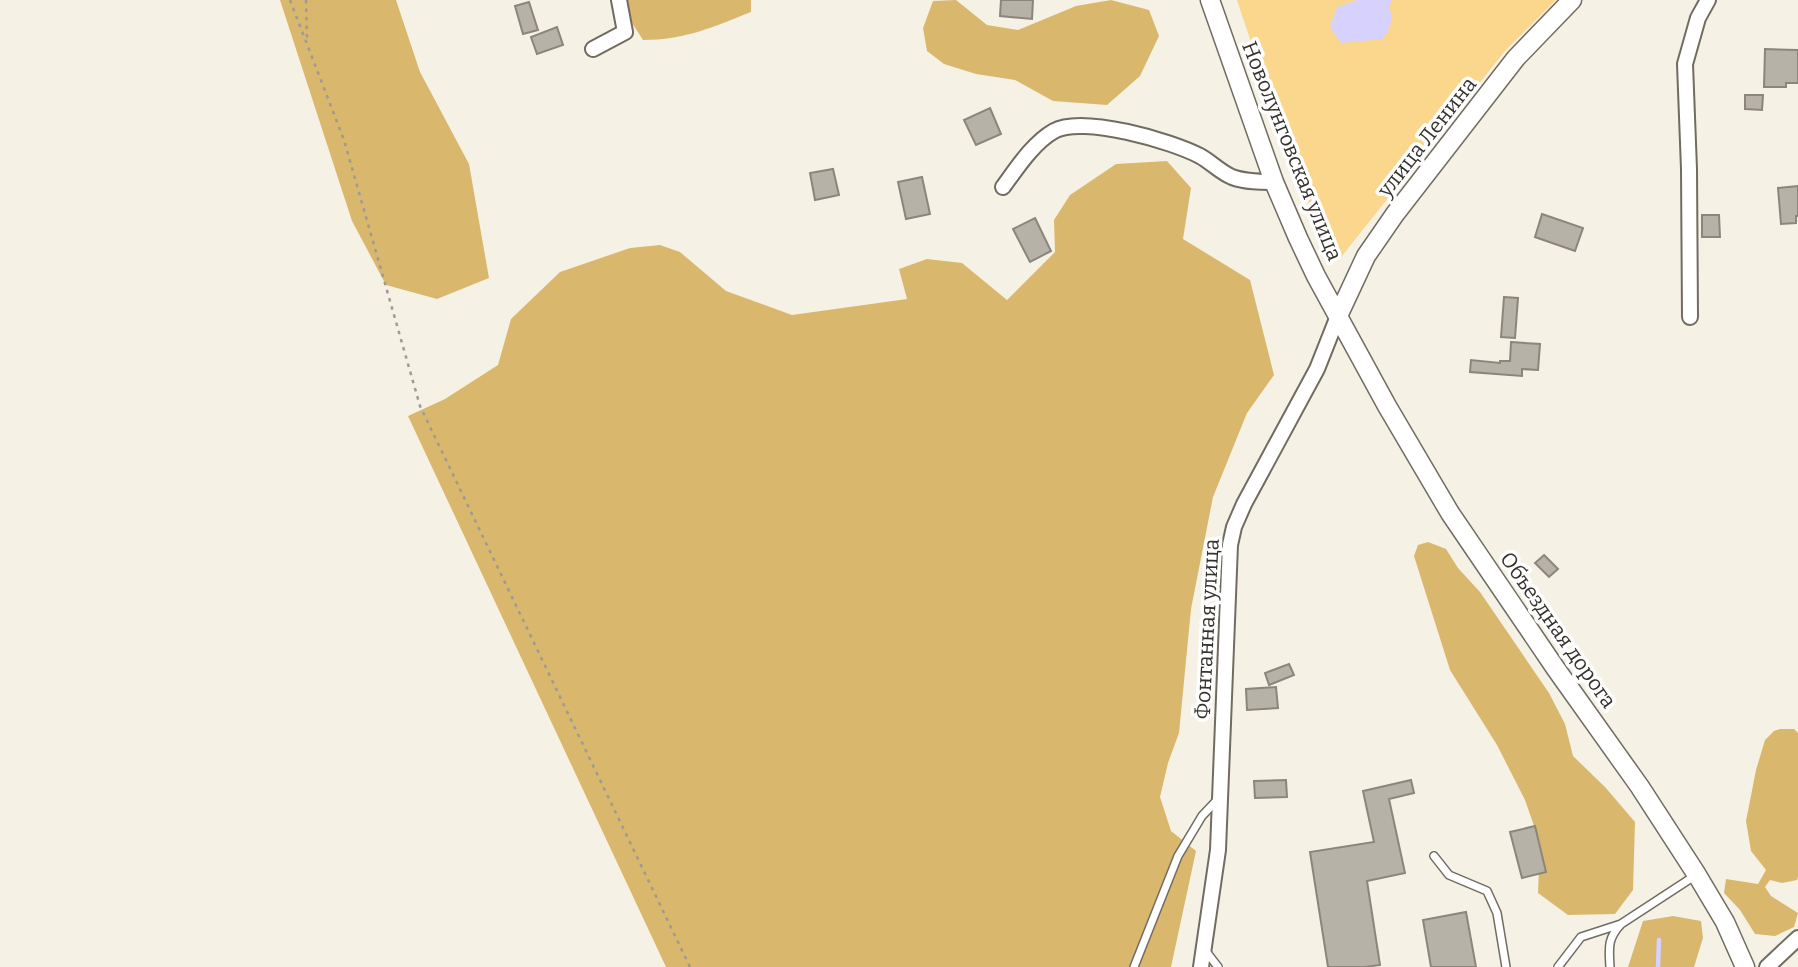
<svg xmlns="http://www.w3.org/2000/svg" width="1798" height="967" font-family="Bitter,serif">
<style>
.green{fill:#fad78d}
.forest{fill:#d9b86e}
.water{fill:#d7d1fd}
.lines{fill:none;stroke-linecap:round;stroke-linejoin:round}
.stream{stroke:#d7d1fd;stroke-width:4.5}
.building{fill:#b7b2a7;stroke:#8b867c;stroke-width:2}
.service-casing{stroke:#716c62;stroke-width:10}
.minor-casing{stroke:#716c62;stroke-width:18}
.tertiary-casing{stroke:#716c62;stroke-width:21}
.path{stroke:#9e9b92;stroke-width:2.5;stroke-dasharray:3.5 5;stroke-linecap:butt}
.service{stroke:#fff;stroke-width:7}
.minor{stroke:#fff;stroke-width:14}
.tertiary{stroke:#fff;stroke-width:18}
.labels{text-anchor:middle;stroke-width:7;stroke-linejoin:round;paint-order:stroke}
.street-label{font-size:21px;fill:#34322d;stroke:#fefefe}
</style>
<rect width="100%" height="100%" fill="#f6f1e5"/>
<path class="green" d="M1237,0H1556L1505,51L1338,261L1296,178Z"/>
<path class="forest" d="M280,0H396L420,72L469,164L489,278L437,299L386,285L352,221Z
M625,0H751V12C713,27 685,40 643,40L632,23Z
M956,0L987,25L1018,30L1076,6L1111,0L1149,10L1159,36L1140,76L1107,105L1053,101L1015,80L976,74L944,64L927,51L923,28L933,1Z
M1167,161L1191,188L1183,239L1250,280L1274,375L1247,413L1213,497L1191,609L1179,733L1168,763L1160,797L1171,831L1196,851L1171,967H666L408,416L445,399L498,365L511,319L560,272L630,248L660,245L680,252L726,291L792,315L907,299L899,269L927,259L962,263L1007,300L1055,252L1054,220L1070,195L1116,164Z
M1428,542L1446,549L1458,568L1480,592L1549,693L1565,724L1573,756L1605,787L1635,822L1633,890L1615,914L1568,915L1538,893L1540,843L1525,800L1497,745L1450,670L1414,556L1418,545Z
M1780,729H1794L1798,733V877L1797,880L1782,883L1770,880L1765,887L1771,896L1798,913L1794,927L1775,936L1755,934L1740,910L1724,893L1726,879L1758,884L1766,870L1751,851L1746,821L1756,770L1765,740L1774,731Z
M1673,916L1701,921L1703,938L1694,967H1628L1643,921Z"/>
<path class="water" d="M1357,0H1392L1389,8C1394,20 1390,28 1383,39L1341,43L1330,27L1337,7Z"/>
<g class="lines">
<path class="stream" d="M1658,967L1659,940"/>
</g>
<path class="building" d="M1001,0H1033L1032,19L1000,16Z
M529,2L538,30L523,34L515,6Z
M557,27L563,45L537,54L531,37Z
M1765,49L1798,50V83H1786V87H1764Z
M1745,95H1763L1762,110L1745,109Z
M990,108L1001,134L976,145L964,120Z
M833,169L839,195L815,200L810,173Z
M922,177L930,214L906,219L898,182Z
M1798,186V216H1796V223L1781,224L1778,188Z
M1542,214L1583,228L1575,251L1535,237Z
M1702,215H1719L1720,237H1702Z
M1035,218L1051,251L1030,262L1013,229Z
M1504,297L1518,298L1515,338L1501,337Z
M1511,342L1540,344L1538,370L1522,369V376L1470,372L1471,360L1500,363V361H1510Z
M1544,555L1558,569L1549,577L1535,563Z
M1289,664L1294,675L1269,685L1265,673Z
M1276,687L1278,708L1247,710L1246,689Z
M1286,780L1287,797L1255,798L1254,781Z
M1411,780L1414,793L1389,799L1405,873L1367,881L1380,965L1365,967H1328L1310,852L1374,842L1363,791Z
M1535,826L1546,872L1522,878L1510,832Z
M1466,912L1476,967H1431L1423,920Z"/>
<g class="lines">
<g class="service-casing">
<path id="service" d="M1434,856L1449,875L1487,891L1497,913L1506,967
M1205,950L1218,967
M1134,967L1178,856L1202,816L1219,798
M1558,967L1581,937L1621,924
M1610,967C1609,948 1607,939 1621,924L1696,875"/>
</g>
<g class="minor-casing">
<path id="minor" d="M593,49L625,32L619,0
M1003,187C1017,168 1033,143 1054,131C1082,115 1172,141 1200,156C1211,162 1220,172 1232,177C1245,182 1261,182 1274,182
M1690,317L1689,169L1685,64L1698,18L1708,0
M1201,967L1218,850L1230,545L1234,527L1244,504L1317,369L1338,316
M1767,967L1798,938"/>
</g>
<g class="tertiary-casing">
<path id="tertiary" d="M1210,0L1274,182L1298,238L1316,276L1387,406L1450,513L1556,669L1640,787L1697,875L1725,922L1745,967
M1338,316L1366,256L1395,214L1516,58L1572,0"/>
</g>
<path class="path" d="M290,0L344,140L420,406L690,967
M306,0L307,40"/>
<use href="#service" class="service"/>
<use href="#minor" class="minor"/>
<use href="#tertiary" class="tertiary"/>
</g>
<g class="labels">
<g class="street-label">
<text transform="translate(1427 137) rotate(-52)" y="7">улица Ленина</text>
<text transform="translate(1292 151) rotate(68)" y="7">Новолунговская улица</text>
<text transform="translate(1207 629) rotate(-87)" y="7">Фонтанная улица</text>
<text transform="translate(1558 630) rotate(55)" y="7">Объездная дорога</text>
</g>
</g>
</svg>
